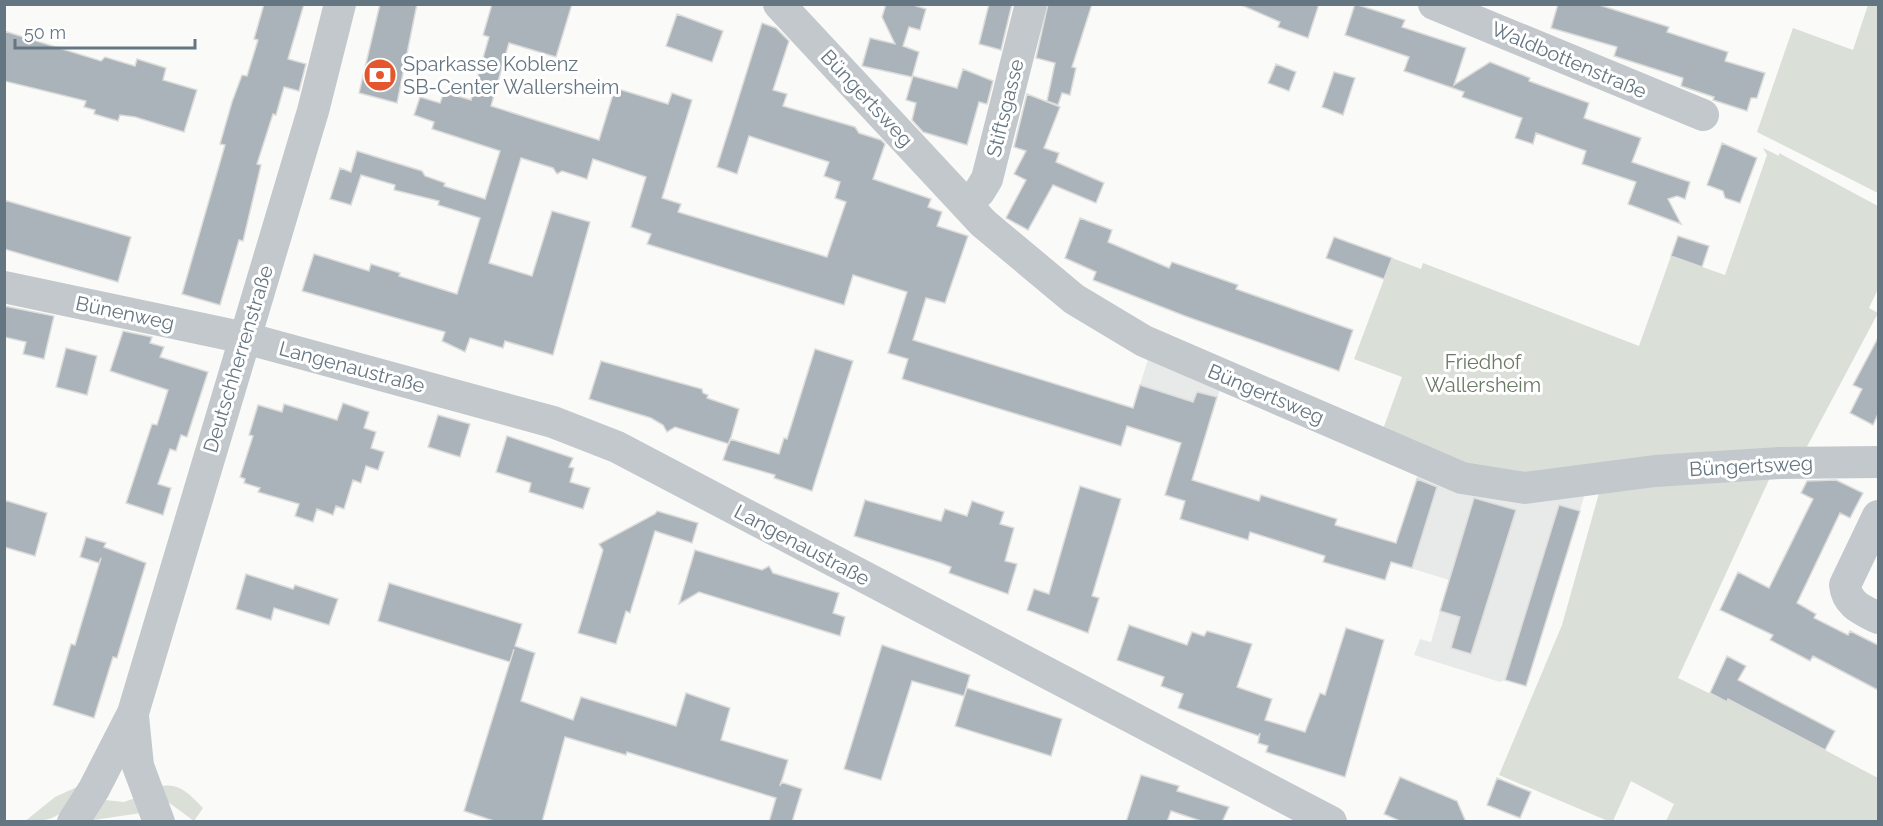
<svg xmlns="http://www.w3.org/2000/svg" width="1883" height="826" font-family="Raleway,sans-serif">
<style>
.built{fill:#e8e9e9}
.green{fill:#dadfd7}
.building{fill:#aab3b9;stroke:#dcdcda;stroke-width:1.5}
.lines{fill:none;stroke-linecap:round;stroke-linejoin:round}
.minor{stroke:#c3c8cc;stroke-width:32}
.labels{text-anchor:middle;stroke-width:6;stroke-linejoin:round;paint-order:stroke}
.street-label{font-size:20px;fill:#657683;stroke:#fff}
.poi-label{font-size:20px;fill:#657683;stroke:#fff;text-anchor:start}
.park-label{font-size:20px;fill:#687a64;stroke:#fff}
</style>
<rect width="100%" height="100%" fill="#fafaf8"/>
<path class="built" d="M1150,353L1222,383L1185,501L1165,495L1181,442L1127,426Z
M1420,467L1587,487L1526,686L1505,680L1500,682L1414,655L1420,639L1431,642L1449,580L1391,562Z"/>
<path class="green" d="M1868,5H1878V193L1757,132L1793,28L1853,50Z
M1763,148L1779,156V153L1878,206V289L1869,308L1878,313L1802,456L1493,477L1382,432L1402,377L1354,359L1392,258L1421,269L1423,263L1639,346L1671,256L1725,275L1767,155Z
M1773,471L1678,678L1727,702L1728,699L1878,778V821H1666L1674,804L1631,781L1613,821H1608L1499,775L1562,625L1601,486Z
M162,786C181,783 191,796 203,808L194,821L164,799Z
M77,787C65,816 55,821 24,822L55,797Z
M138,797L141,813L87,821L105,800L124,802Z"/>
<path class="building" d="M264,4H304L288,59L306,64L299,91L284,87L276,115L273,114L257,164L261,165L243,241L239,240L220,305L182,294L225,145L220,144L232,102L242,75L247,76L258,40L254,39Z
M380,4H417L397,103L359,93Z
M492,4H572L556,57L509,43L491,106L599,140L615,88L668,104L672,93L692,100L662,198L681,204L678,212L827,257L846,202L835,198L840,182L824,176L829,162L749,136L737,174L717,167L762,23L776,28L789,41L773,90L787,94L783,106L855,127L859,133L881,140L885,144L873,179L931,199L928,207L942,212L937,226L968,236L945,303L926,298L913,340L1133,408L1140,385L1193,402L1197,392L1217,397L1192,480L1259,501L1261,495L1337,519L1335,525L1396,543L1417,479L1437,487L1412,568L1391,562L1385,580L1323,562L1325,556L1250,532L1248,540L1180,519L1185,501L1165,495L1181,443L1127,426L1121,446L902,379L908,359L888,353L907,292L853,275L844,305L647,244L651,234L631,227L646,177L593,159L587,179L562,171L557,174L553,168L521,158L489,263L532,276L552,211L590,222L553,355L505,341L503,348L470,338L465,352L442,341L445,332L302,291L314,254L369,271L371,264L400,273L399,276L457,294L480,218L438,205L439,201L394,190L395,185L361,175L351,205L330,199L340,168L351,172L357,151L422,171L425,176L445,183L444,186L485,199L500,151L432,129L434,122L414,115L420,97L440,103L444,92L471,100L489,37L483,35Z
M886,4H910L926,9L920,30L909,27L903,46L919,52L912,77L862,66L870,38L895,44L882,17Z
M989,4H1012L1001,50L979,44Z
M1048,4H1092L1072,67L1076,68L1070,95L1062,93L1058,105L1047,101L1055,63L1036,58Z
M1239,4H1319L1308,38L1278,27L1280,22Z
M1355,4L1405,20L1402,27L1466,48L1454,85L1490,62L1530,78L1529,81L1589,103L1584,118L1641,138L1632,162L1690,182L1685,199L1677,196L1668,199L1681,224L1628,204L1636,182L1582,164L1586,151L1536,133L1533,144L1515,138L1522,118L1462,97L1464,92L1404,71L1409,57L1345,35Z
M1558,4H1596L1669,27L1667,32L1728,52L1725,61L1765,73L1757,98H1751L1747,111L1713,100L1714,97L1681,86L1683,78L1614,56L1617,47L1551,28Z
M677,14L723,31L712,62L666,46Z
M4,31L101,61L105,57L135,66L137,59L166,68L163,80L197,90L184,132L135,117L120,115L118,121L94,114L95,110L84,107L86,101L4,81Z
M1276,64L1296,72L1289,91L1268,83Z
M963,69L993,81L987,104L979,102L967,145L923,132L912,120L916,103L906,100L913,76L957,88Z
M1334,72L1355,78L1343,115L1322,107Z
M1027,94L1060,107L1044,148L1059,153L1056,162L1104,183L1096,203L1053,185L1028,230L1006,218L1026,180L1014,174L1026,151L1014,147Z
M1722,143L1757,158L1740,203L1725,198L1723,191L1707,185Z
M4,200L131,237L118,282L4,249Z
M1080,218L1112,230L1108,242L1169,268L1172,262L1238,285L1236,289L1353,330L1339,371L1185,316L1093,280L1096,272L1065,258Z
M1678,236L1709,246L1702,267L1671,256Z
M1334,237L1392,258L1384,279L1326,258Z
M4,306L54,316L44,359L23,354L26,342L4,337Z
M123,331L152,337L150,343L164,347L160,357L208,372L187,437L181,435L176,451L170,449L158,484L171,488L163,515L126,503L152,424L157,425L168,390L110,371Z
M1878,338V414L1873,425L1850,413L1862,389L1853,385Z
M66,348L97,356L87,395L56,387Z
M815,349L853,361L812,491L774,478L775,475L723,460L730,439L779,454L784,438L787,439Z
M601,361L702,389L703,393L708,395L707,398L739,409L729,444L675,427L667,432L663,425L651,418L589,399Z
M343,403L369,412L364,428L376,432L371,448L384,452L378,470L366,466L361,483L353,480L344,509L336,506L333,515L317,509L313,522L295,516L299,504L258,492L260,488L244,483L245,479L240,477L253,436L249,435L258,405L282,412L284,404L337,420Z
M438,415L470,424L460,457L428,447Z
M507,436L573,458L569,467L574,468L570,482L590,488L583,509L529,492L531,483L496,472Z
M1836,480L1863,493L1850,518L1840,513L1797,603L1816,614L1814,618L1848,635L1850,631L1878,645V690L1813,656L1810,661L1770,640L1773,635L1720,610L1738,572L1769,588L1813,499L1801,493L1807,481Z
M1080,486L1121,499L1092,596L1099,598L1088,633L1027,610L1034,589L1049,594Z
M1474,498L1516,510L1471,654L1451,648L1460,617L1440,611Z
M4,500L47,513L35,556L4,547Z
M865,500L941,521L945,509L967,516L972,501L1004,512L1000,524L1014,528L1005,561L1017,564L1008,594L949,573L951,567L941,563L854,536Z
M1559,505L1580,511L1526,686L1505,680Z
M657,511L698,523L692,543L655,531L630,613L626,611L616,644L578,633L603,550L599,544L655,514Z
M86,537L106,543L104,547L146,563L117,658L113,657L94,718L53,705L71,644L75,645L101,558L99,563L80,557Z
M695,550L762,570L769,566L773,573L839,593L833,613L845,617L840,636L699,592L679,604Z
M246,574L293,589L295,585L338,599L329,625L274,608L271,620L236,609Z
M389,583L522,624L515,646L535,653L521,701L573,720L581,697L676,726L686,693L730,708L721,740L788,760L780,786L781,782L802,789L792,822H769L776,798L627,752L626,755L565,737L542,822H497L464,811L514,649L510,662L378,621Z
M1129,625L1187,645L1192,632L1204,636L1207,631L1252,644L1237,687L1272,699L1265,720L1305,732L1320,693L1325,695L1346,628L1384,640L1345,777L1266,752L1268,746L1258,743L1260,733L1259,736L1178,708L1183,694L1161,686L1164,677L1117,660Z
M882,645L970,675L964,696L912,681L881,780L844,769Z
M1727,656L1746,666L1738,680L1835,731L1825,750L1728,699L1727,702L1710,693Z
M967,688L1062,719L1051,756L955,726Z
M1141,775L1179,786L1177,791L1229,807L1222,822H1204L1171,811L1167,822H1126Z
M1400,777L1457,801L1466,822H1402L1384,814Z
M1497,778L1531,792L1520,818L1487,805Z"/>
<g class="lines">
<path class="minor" d="M779,4L983,223L1074,299L1144,341L1462,478L1525,488L1655,471L1780,463L1878,462
M1434,4L1703,115
M966,205L979,192L987,179L1031,4
M4,287L245,338L553,422L617,447L1331,822
M1878,516L1845,585C1847,605 1863,610 1878,618
M133,716L138,766L159,822
M73,822L94,789L133,713L313,111L340,4"/>
</g>
<defs>
<g id="bank-disc" transform="scale(1.725)"><circle r="9.5" fill="#e4572e" stroke="#fff"/><path d="M-6-4H6V4H-6ZM0-2.3a2.3 2.3 0 1 0 0 4.6a2.3 2.3 0 1 0 0-4.6Z" fill="#fff"/></g>
</defs>
<g fill-rule="evenodd">
<use href="#bank-disc" x="380" y="75"/>
</g>
<g class="labels">
<g class="street-label">
<text transform="translate(1569 60) rotate(23)" y="7">Waldbottenstraße</text>
<text transform="translate(867 98) rotate(47)" y="7">Büngertsweg</text>
<text transform="translate(1005 108) rotate(-76)" y="7">Stiftsgasse</text>
<text transform="translate(125 313) rotate(12)" y="7">Bünenweg</text>
<text transform="translate(238 359) rotate(-73)" y="7">Deutschherrenstraße</text>
<text transform="translate(352 367) rotate(15)" y="7">Langenaustraße</text>
<text transform="translate(1266 394) rotate(23)" y="7">Büngertsweg</text>
<text transform="translate(1751 466) rotate(-3)" y="7">Büngertsweg</text>
<text transform="translate(802 545) rotate(28)" y="7">Langenaustraße</text>
</g>
<g class="poi-label">
<text x="403" y="71">Sparkasse Koblenz<tspan x="403" dy="23">SB-Center Wallersheim</tspan></text>
</g>
<g class="park-label">
<text x="1483" y="369">Friedhof<tspan x="1483" dy="23">Wallersheim</tspan></text>
</g>
</g>
<rect width="1883" height="826" fill="none" stroke="#657683" stroke-width="12"/>
<path d="M15 39v9h180v-9" fill="none" stroke="#657683" stroke-width="3"/>
<text x="24" y="39" font-size="18" fill="#657683" stroke="#ffffff" stroke-width="4.5" paint-order="stroke">50 m</text>
</svg>
